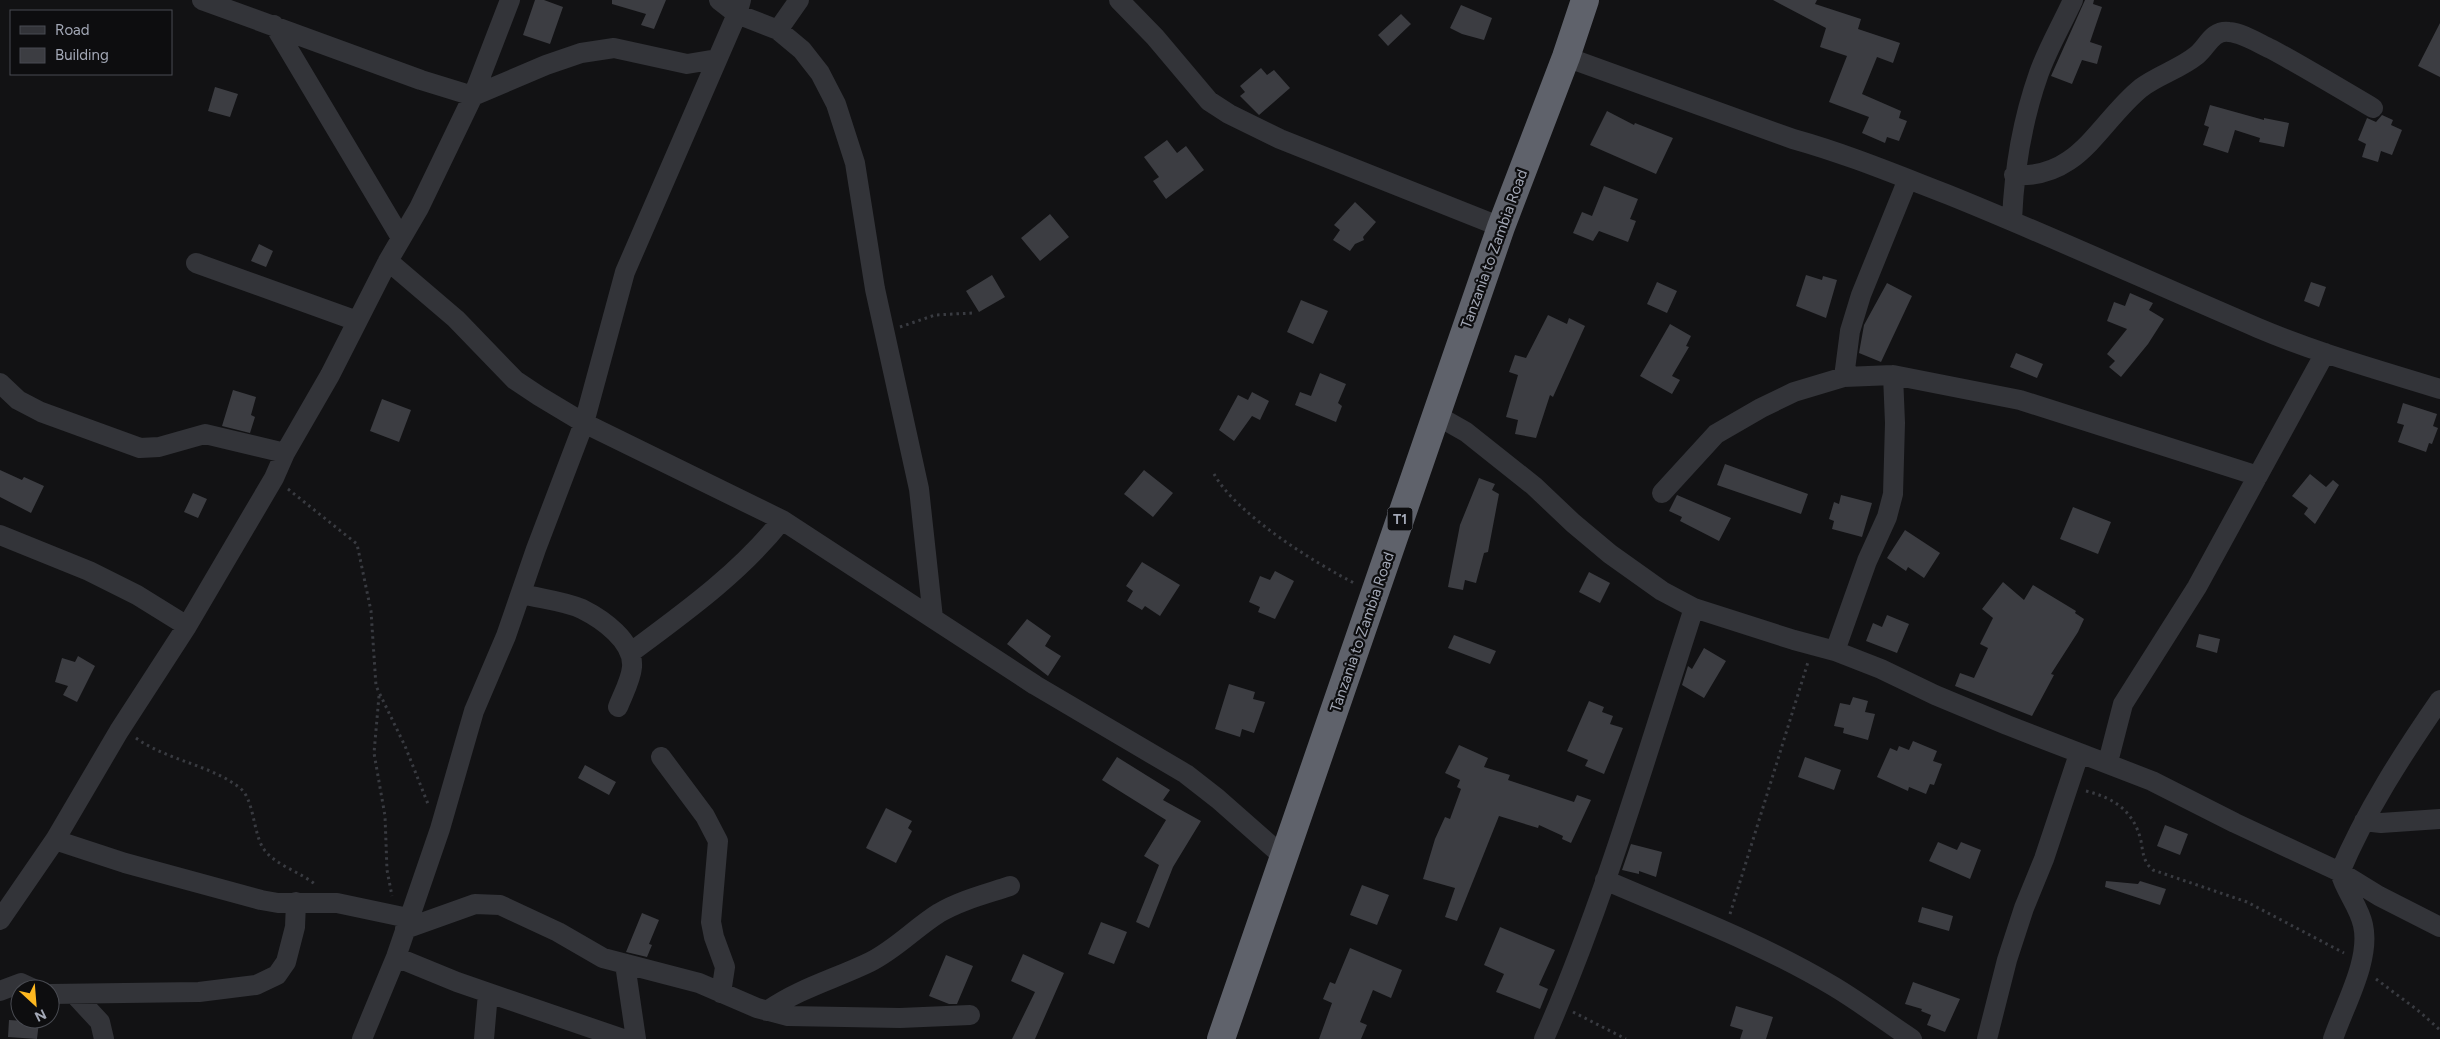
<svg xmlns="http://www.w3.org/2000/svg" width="2440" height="1039" font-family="Figtree,sans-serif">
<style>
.building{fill:#3c3d42}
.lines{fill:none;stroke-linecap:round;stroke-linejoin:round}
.path{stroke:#393b41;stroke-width:3;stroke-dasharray:2.5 4;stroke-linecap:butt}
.street{stroke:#333439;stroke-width:20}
.highway{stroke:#5f626b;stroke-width:28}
.labels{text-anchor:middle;stroke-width:4.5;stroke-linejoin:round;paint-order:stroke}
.shield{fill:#0d0d0f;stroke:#767a84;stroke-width:1}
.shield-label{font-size:14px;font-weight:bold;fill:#a3a8b6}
.street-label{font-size:15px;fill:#a3a8b6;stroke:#0d0d0f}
</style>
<rect width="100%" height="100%" fill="#121214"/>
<path class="building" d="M535,0H544L563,7L550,44L523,35Z
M612,0H666L654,29L641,25L646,14L612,4Z
M1773,0H1817L1815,4L1861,19L1858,29L1900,43L1893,63L1877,57L1862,94L1901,111L1899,118L1907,121L1899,141L1887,137L1885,143L1862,133L1869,117L1829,102L1847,56L1820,47L1826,28Z
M2085,0H2094L2093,4L2102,7L2090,42L2102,46L2097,64L2082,60L2072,84L2051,76Z
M1461,5L1492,18L1484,40L1462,34L1450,28Z
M1401,14L1411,24L1388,46L1378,35Z
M2440,23V77L2418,66Z
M1261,68L1267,75L1274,70L1290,88L1259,115L1240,96L1245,92L1240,86Z
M215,87L238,94L230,117L208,111Z
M2210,105L2264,120V118L2289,123L2284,147L2259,142L2260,138L2235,130L2228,153L2203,145L2209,127L2204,125Z
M1607,111L1634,125L1635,123L1673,138L1656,174L1590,145Z
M2382,115L2393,120L2391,125L2402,130L2392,155L2381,151L2378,162L2362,157L2366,144L2358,140L2367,118L2376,122Z
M1167,140L1177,153L1186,146L1204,170L1166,199L1153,181L1159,177L1144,157Z
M1604,186L1638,199L1630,219L1636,221L1628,242L1599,231L1593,241L1573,233L1582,212L1592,216Z
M1355,202L1376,222L1363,237L1364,240L1355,244L1350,251L1333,240L1340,230L1334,225Z
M1050,214L1069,237L1040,261L1021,238Z
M259,244L273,251L266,267L251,261Z
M992,275L1005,297L979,312L966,291Z
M1806,275L1822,280L1823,276L1837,280L1826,318L1796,306Z
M1657,282L1677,291L1667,313L1647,304Z
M2311,282L2326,287L2319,307L2304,301Z
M1887,283L1912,296L1881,362L1859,353L1864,325Z
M2130,293L2153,303L2149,310L2164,319L2148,344L2121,377L2109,367L2115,361L2107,354L2127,329L2107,321L2114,302L2125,306Z
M1301,300L1328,311L1313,344L1287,332Z
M1548,315L1567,324L1569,318L1585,326L1553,397L1550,395L1536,438L1515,434L1518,420L1506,417L1518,375L1509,372L1515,355L1526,358Z
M1670,324L1691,336L1686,346L1689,347L1672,376L1680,380L1672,394L1640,376Z
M2016,353L2043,364L2037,378L2010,367Z
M1320,373L1346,384L1338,403L1342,406L1336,422L1295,405L1300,392L1311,396Z
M233,390L256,397L251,415L255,417L250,433L222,426Z
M1252,392L1269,401L1260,420L1252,416L1234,441L1219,430L1238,395L1248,400Z
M382,399L411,410L399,442L370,431Z
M2403,403L2437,414L2433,426L2438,428L2432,444L2429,443L2426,452L2398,442L2404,425L2397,423Z
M1725,464L1808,494L1801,514L1717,485Z
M0,470L22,480L24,477L44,486L31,513L0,497Z
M1144,470L1173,493L1153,517L1124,494Z
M2310,474L2326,487L2333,480L2339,485L2315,524L2304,514L2308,508L2292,496Z
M1479,478L1495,484L1492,490L1499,494L1488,552L1484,553L1476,583L1465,580L1463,590L1448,587L1460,525Z
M193,493L207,499L198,518L184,512Z
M1677,495L1731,518L1719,541L1680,521L1682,517L1669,511Z
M1841,495L1872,503L1862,537L1832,529L1834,521L1829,519L1834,502L1839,504Z
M2073,507L2111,522L2098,554L2060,539Z
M1905,530L1940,553L1924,578L1908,567L1906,571L1887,558Z
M1142,562L1180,585L1160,616L1145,606L1142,610L1127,601L1133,591L1126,586Z
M1275,571L1294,581L1275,619L1258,612L1260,607L1249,602L1260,576L1270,580Z
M1589,572L1610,583L1600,603L1579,592Z
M2003,582L2024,600L2033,585L2076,611L2075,613L2084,619L2078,632L2051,674L2054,675L2032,716L1955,686L1960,673L1974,678L1988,648L1980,644L1993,618L1982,609Z
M1887,615L1909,624L1897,653L1866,641L1873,623L1882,627Z
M1027,619L1051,636L1045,646L1061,656L1048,676L1007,644Z
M2199,634L2220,639L2217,653L2196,647Z
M1454,635L1496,651L1490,664L1448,648Z
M1704,648L1726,661L1704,698L1682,685L1688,666L1692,669Z
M78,656L95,666L77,702L63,695L68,686L55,682L62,658L75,662Z
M1229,684L1255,692L1253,699L1265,702L1254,733L1242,729L1240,737L1215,729Z
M1853,697L1868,701L1865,712L1875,714L1868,740L1843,733L1844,728L1834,726L1840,703L1850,705Z
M1589,701L1604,707L1602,712L1613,716L1610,724L1623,728L1604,774L1585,766L1588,760L1567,751Z
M1913,741L1937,751L1933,761L1942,764L1934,785L1930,784L1926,794L1909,787L1908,791L1877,777L1890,748L1897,751L1899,746L1909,750Z
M1459,745L1488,758L1484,767L1510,775L1508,780L1574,802L1577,795L1591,800L1571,843L1562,839L1563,836L1539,825L1538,828L1499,816L1457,921L1445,917L1455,888L1423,879L1435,839L1445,817L1450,819L1461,789L1457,787L1460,780L1445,773Z
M1117,757L1170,790L1163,800L1201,821L1173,867L1149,928L1136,922L1159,865L1144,856L1166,820L1102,780Z
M1805,757L1841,770L1834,790L1798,777Z
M585,765L616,782L609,795L578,778Z
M886,808L912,821L908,828L912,831L896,863L866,848Z
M2165,825L2188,834L2180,855L2157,846Z
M1938,842L1957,850L1961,842L1981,850L1970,879L1929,861Z
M1631,844L1662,852L1656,877L1639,871V874L1622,870Z
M2106,881L2138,884L2140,881L2166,889L2160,905L2105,887Z
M1362,885L1389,895L1377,925L1350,915Z
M1922,907L1953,916L1949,931L1918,922Z
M642,913L659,920L649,944L652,945L647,957L626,952Z
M1101,922L1127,932L1114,964L1088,954Z
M1500,927L1555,950L1539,985L1548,989L1540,1009L1496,992L1504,974L1484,965Z
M1350,948L1402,970L1391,998L1373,990L1360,1022L1367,1025L1361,1039H1319L1332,1003L1323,999L1330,982L1335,984Z
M1023,954L1064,973L1035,1039H1012L1035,992L1011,981Z
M946,955L973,966L957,1004H949L929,996Z
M1913,982L1960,999L1945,1032L1927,1025L1931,1015L1921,1011L1922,1009L1905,1004Z
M1736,1006L1773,1017L1766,1039H1740L1743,1030L1730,1026Z
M9,1020L39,1022L37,1039L8,1037Z"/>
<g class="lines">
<path class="path" d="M900,327L935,315L973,313
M1214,474C1237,515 1315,563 1356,584
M288,489L357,544L371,611L376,686L405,746L428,804
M379,696L374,753L385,816L387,870L392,896
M136,738C168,761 209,764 240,788C254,799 253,832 263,848C274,865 301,872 316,885
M2086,791C2114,798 2134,811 2141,841C2143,852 2143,862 2153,870L2247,902L2344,953
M1730,914L1808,662
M2376,979L2420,1012L2440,1030
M1573,1012L1626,1039"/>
<path class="street" d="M202,0L421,80L473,96L546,65L581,53L614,48L687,64L717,59
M719,0L737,14L778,30L802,50L820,73L836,104L855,163L875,289L919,489L933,618
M1119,0L1155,37L1209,101L1229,114L1280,139L1501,227
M274,25L401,238
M778,30L799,0
M1566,57L1793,139C1847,154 1897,175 1949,195C2053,237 2155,284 2258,328C2317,353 2379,370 2440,389
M2014,175C2079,180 2099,122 2141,88C2158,75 2180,69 2197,55C2208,46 2212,30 2229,32C2243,33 2258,43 2271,49C2306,68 2339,88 2373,108
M2012,220C2014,170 2022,121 2039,73C2048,48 2062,24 2073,0
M388,261L456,319L515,380L539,396L584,423L782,520L1035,685L1186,774L1218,799L1285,858
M196,263L357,321
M1844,377L1850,331L1861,295L1908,179
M0,383L18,400L41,412L140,448L159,447L205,434L285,453
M1436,415L1466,432L1534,486L1573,523L1610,554L1662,591L1694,608L1794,640L1835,651L1881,669L1935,695L2007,725L2152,781L2235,823L2340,872L2379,896L2440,927
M1662,493L1716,434L1761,408L1794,392L1844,377L1893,375L2020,400L2258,476
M0,535L89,571L137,595L187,626
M522,594C541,599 564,601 582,609C602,619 634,641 632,667C631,680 623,694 618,707
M1835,651L1867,561L1887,517L1893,494L1895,423L1893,375
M630,653C684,613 740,573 782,520
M661,757L705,816L718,841L711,922L714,937L725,967L721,993
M2108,762L2123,704L2197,587L2325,353
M2364,821L2381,823L2440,819
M55,840L125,863L261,900L278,903H337L408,918
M1605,880C1681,913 1761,943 1833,986C1860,1002 1886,1022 1912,1039
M0,920L55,840L119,731L187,626L274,478L285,453L330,375L388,261L419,208L473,96L510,0
M405,929L475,904L500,905L558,932L603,958L699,983L757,1008L788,1016L900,1018L970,1015
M396,957L457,982L623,1039
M625,964L636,1039
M0,991L21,983L34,989
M50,994L199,992L256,985L277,975L286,962L295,927L296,902
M75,995L100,1022L104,1039
M767,1011C800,988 835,979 870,962C896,949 915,928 939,913C961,900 986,894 1010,886
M362,1039L396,957L440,829L474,711L506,636L536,549L584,423L625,272L737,14L741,0
M484,1039L488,993
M1544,1039C1605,900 1647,752 1694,608
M1987,1039L2007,960L2024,908L2044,859L2079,754
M2333,1039C2344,1006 2371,960 2363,925C2359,906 2345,891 2340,872C2366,811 2402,755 2440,700"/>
<path class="highway" d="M1221,1039L1501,227L1566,57L1585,0"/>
</g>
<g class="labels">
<rect class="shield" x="1387.5" y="507.5" width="25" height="23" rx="4"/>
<g class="shield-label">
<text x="1400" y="524">T1</text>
</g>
<g class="street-label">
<text transform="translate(1494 249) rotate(-70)" y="5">Tanzania to Zambia Road</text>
<text transform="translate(1362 632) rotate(-71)" y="5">Tanzania to Zambia Road</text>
</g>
</g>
<rect x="10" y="10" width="162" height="65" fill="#0d0d0f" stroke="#494b52"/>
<rect x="20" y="26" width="25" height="8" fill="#333439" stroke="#494b52"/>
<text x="55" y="35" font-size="15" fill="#a3a8b6">Road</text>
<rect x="20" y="48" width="25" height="15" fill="#3c3d42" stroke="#494b52"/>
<text x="55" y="60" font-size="15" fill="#a3a8b6">Building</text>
<g transform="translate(35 1004) rotate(154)"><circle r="24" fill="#0d0d0f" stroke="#494b52"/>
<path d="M0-4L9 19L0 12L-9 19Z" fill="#feb820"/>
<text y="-8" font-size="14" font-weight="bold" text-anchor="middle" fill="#a3a8b6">N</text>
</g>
</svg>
